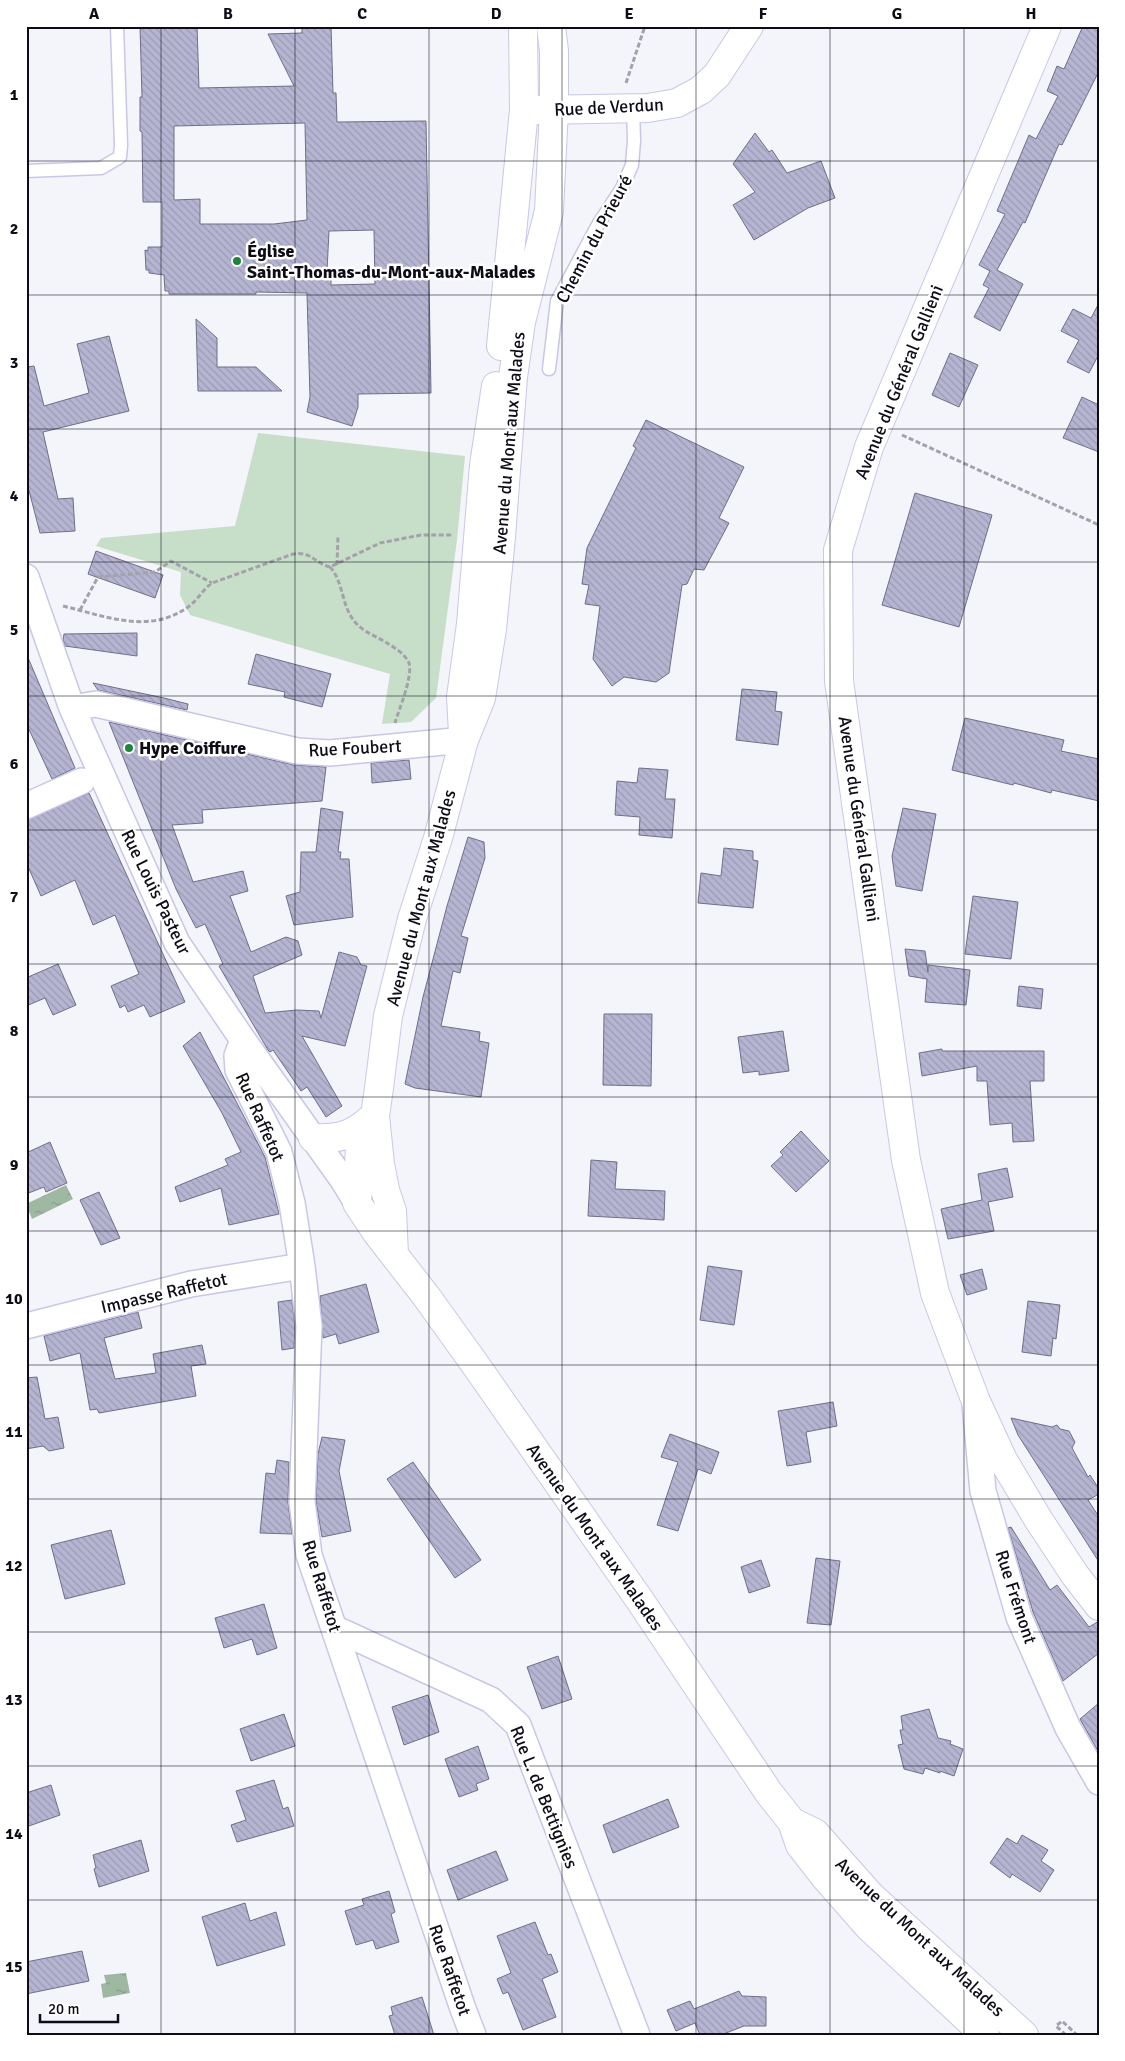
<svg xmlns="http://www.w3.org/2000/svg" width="1125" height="2061" font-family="Signika,sans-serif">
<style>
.green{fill:#c7dec9}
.water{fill:url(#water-ripples)}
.building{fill:url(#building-back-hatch);stroke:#6f6e8b;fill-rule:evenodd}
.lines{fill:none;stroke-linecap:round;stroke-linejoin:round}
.lane-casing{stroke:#c8c7e8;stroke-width:15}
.street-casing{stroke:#c8c7e8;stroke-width:28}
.secondary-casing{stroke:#c8c7e8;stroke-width:30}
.path{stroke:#a3a2ab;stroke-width:3;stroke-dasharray:5 2.5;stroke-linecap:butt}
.lane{stroke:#fff;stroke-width:12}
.street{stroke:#fff;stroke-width:25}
.secondary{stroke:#fff;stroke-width:28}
.grid{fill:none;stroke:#0d0c17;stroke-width:1;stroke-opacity:0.55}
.poi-dot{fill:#1d863c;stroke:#fff;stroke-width:2}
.labels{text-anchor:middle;stroke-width:5;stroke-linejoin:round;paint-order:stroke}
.street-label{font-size:18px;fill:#0d0c17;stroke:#fff}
.poi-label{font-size:18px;font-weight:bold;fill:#0d0c17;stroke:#fff;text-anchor:start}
.neatline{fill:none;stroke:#0d0c17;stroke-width:2}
.grid-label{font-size:16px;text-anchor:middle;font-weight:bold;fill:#0d0c17}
</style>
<defs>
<pattern id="water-ripples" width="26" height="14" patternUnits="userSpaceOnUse" patternTransform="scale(1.25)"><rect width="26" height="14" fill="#9fb8a2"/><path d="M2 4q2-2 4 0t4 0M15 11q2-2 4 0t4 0" fill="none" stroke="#889d8b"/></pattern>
<pattern id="building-back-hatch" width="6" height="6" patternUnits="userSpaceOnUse" patternTransform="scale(1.25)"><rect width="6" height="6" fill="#b5b5d2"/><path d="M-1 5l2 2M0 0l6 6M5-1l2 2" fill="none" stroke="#9a9ab4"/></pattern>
</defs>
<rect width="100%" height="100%" fill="#f4f4fb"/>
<path class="green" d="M258,433L465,456L457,540L436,698L411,722L382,724L390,674L190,615L180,595L181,572L96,546L101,538L235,526Z"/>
<path class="water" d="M66,1185L73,1199L32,1219L26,1204Z
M126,1973L130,1993L103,1998L101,1984L106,1983L104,1975Z"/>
<path class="building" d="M140,26H197L199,88L294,86L268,34L302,33V26H331L333,93H336L337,122L426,121L431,393L358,394V407L352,426L307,412L310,397L307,293L256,292V294H169V291H165L164,275L149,273V270H146L145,250L148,251V247H162V202H143L142,132L140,131V97H142ZM305,123L307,220L274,224H200V199L174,200V126ZM374,230L375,284L331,285V274L327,271L329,231Z
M1083,26H1099V71L1062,145L1059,144L1025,223L1023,222L997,270L1023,284L1000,331L974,317L989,288L983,285L990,271L979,265L1005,214L997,211L1029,135L1036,139L1058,96L1047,91L1057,66L1064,69Z
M755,133L769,152L772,150L787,173L821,161L835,198L808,208L754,240L733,205L755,192L733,164Z
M1099,303V354L1089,373L1067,362L1079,340L1061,331L1073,309L1091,318Z
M196,319L217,338V367H256L282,391H198Z
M109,336L129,411L43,432L58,499L73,498L75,531L40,533L26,479V367L34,366L44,406L89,393L77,344Z
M950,353L978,365L959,407L932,395Z
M1082,397L1099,405V452L1063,438Z
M646,420L744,467L719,518L729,523L704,570L694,569L687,584L682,585L669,673L656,682L624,677L612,686L593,659L600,606L585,604L589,585L582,584L587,548L636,448L633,446Z
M915,493L992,515L959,627L882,605Z
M96,551L163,575L155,598L88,574Z
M137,633V656L65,646L63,640L64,634Z
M26,653L75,768L52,779L26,723Z
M256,654L331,674L322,707L284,697L285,692L248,684Z
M93,683L164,698L188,704L187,710L98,690Z
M742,689L777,692L775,711L782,712L778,745L736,740Z
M965,718L1064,740L1061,751L1099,759V801L1052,790L1051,793L1014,783L1013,785L952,770Z
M109,722L294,765L326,767L322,801L202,810L203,823L172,825L193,882L243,871L248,891L230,896L251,952L286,937L298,941L302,955L253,976L265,1013L297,1010L319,1011L321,1018L339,952L357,957L361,965L367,966L345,1046L302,1036L342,1106L326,1117L307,1087L301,1091L273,1050L270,1052L268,1050L219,966L223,964L205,924L196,928L176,889Z
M409,760L411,779L372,783L371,763Z
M639,768L668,770L665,799H675L672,838L639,835L640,817L615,815L617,781L637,783Z
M89,793L185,1002L150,1017L144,1005L128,1012L125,1005L120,1008L111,986L139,974L115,915L93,925L75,880L41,896L26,862V820Z
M321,808L343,812L338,852H341L340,859H349L353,917L294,925L286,896L300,892L301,852H316Z
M903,808L936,814L922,891L896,886L892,856Z
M468,837L484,842L485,858L461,936L468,938L460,973L453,971L441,1026L480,1032L479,1041L489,1043L481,1097L415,1088L405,1084L423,997L447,906Z
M724,848L753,851V860L758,861L753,908L698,903L701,873L721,876Z
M973,896L1018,902L1011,959L965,954Z
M905,949L925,951L928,972V965L970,970L966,1005L925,1002L927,979L909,976Z
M58,964L76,1005L53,1015L45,998L26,1006V978Z
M1019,986L1043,989L1041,1009L1017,1006Z
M604,1014H652L651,1086L603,1085Z
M783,1031L789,1071L759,1075V1071L743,1073L738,1037Z
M200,1032L265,1157L279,1214L229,1225L221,1188L180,1202L175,1187L228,1165L225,1159L241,1152L222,1113L183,1046Z
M942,1049V1051H1044V1081H1030L1034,1141L1013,1142L1012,1123L990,1125L987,1081H977V1066L922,1076L919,1053Z
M801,1131L829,1161L796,1192L771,1166L783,1155L780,1152Z
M50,1142L67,1183L46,1192L44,1187L26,1194V1153Z
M591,1160L617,1162L615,1189L665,1191L664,1220L588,1216Z
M1007,1168L1013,1197L988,1202L994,1231L948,1239L941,1209L982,1200L978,1174Z
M99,1192L120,1238L101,1245L80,1200Z
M708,1266L742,1271L734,1325L700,1320Z
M982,1269L987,1289L967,1295L960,1275Z
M366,1284L379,1332L339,1344L336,1334L323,1338L320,1296Z
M292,1300L295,1327L294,1348L282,1350L278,1302Z
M1028,1301L1060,1305L1056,1339L1053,1338L1051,1356L1022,1352Z
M138,1312L142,1328L104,1338L115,1379L156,1373L153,1354L202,1345L206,1364L191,1366L196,1396L99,1413L97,1409L90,1410L80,1353L50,1361L44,1336Z
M37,1377L45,1419L58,1417L64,1448L49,1451L43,1446L26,1449V1378Z
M833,1402L837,1426L806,1432L811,1462L787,1466L778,1411Z
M1011,1418L1052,1427L1057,1425L1060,1429L1069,1431L1075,1442L1072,1448L1088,1477L1090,1475L1099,1489V1494L1088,1500L1099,1517V1562L1018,1435Z
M670,1434L719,1452L711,1474L698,1469L678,1531L657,1525L678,1462L661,1457Z
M322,1437L345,1440L339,1471L351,1531L322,1537L316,1501L318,1454Z
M277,1460L289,1462L288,1502L292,1534L260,1533L266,1473L275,1474Z
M413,1462L481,1560L455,1578L387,1479Z
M1011,1527L1050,1590L1057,1585L1089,1627L1099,1621V1653L1063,1681L1033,1612L1008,1528Z
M111,1530L125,1584L65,1599L51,1545Z
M816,1558L840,1561L831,1625L807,1623Z
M761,1560L770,1586L749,1593L741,1567Z
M264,1604L277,1648L257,1655L252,1639L224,1648L215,1618Z
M558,1656L572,1699L542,1709L527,1667Z
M428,1695L439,1732L404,1745L392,1707Z
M1099,1703V1753L1080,1719Z
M929,1709L938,1738L951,1741L950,1744L963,1749L954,1776L940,1771V1773L925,1768L923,1774L904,1769L898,1745L903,1744L900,1730H903L901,1716Z
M284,1714L295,1746L251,1761L240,1729Z
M478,1746L489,1779L476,1784L478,1790L459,1797L445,1759Z
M274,1780L283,1809L288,1807L294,1826L237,1842L231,1825L246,1820L236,1791Z
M51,1785L60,1815L26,1827V1793Z
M668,1799L679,1827L613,1853L603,1825Z
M1022,1835L1048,1850L1041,1861L1054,1870L1040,1892L1012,1874L1010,1878L990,1863L1007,1838L1017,1844Z
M141,1840L149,1871L99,1887L94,1869L96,1868L93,1855Z
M496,1851L508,1880L458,1900L447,1870Z
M389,1891L395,1912L391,1914L399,1942L376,1949L373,1940L356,1945L345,1911L364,1905L362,1899Z
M245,1903L250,1921L276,1912L285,1945L217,1966L202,1917Z
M535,1922L548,1955L551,1954L558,1972L542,1979L556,2017L523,2030L508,1992L503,1994L497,1979L511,1973L497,1936Z
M82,1951L89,1981L26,1994V1962Z
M739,1991L742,1996L766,1997V2026H744L721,2035H700L695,2023L676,2031L667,2010L690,2001L694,2009Z
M422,1997L434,2035H395L389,2016L393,2015L391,2007Z"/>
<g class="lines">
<g class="lane-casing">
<path id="lane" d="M26,171L101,168L120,157L121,145L117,26
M549,369L557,301L599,223L622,188L632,165L634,141L633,108"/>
</g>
<g class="street-casing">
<path id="street" d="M26,577L72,708L177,943L243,1040L343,1180L357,1203
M72,708L96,704L297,751L330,753L464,740
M26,806L82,781
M243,1040L237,1056L238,1070L279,1152L292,1203L302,1266L309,1326L302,1502L309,1555L463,2009L473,2035
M26,1326L191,1284L302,1266
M975,1404L983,1491L1019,1617L1068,1728L1099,1782
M334,1628L491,1700L518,1725L637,2035"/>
</g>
<g class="secondary-casing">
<path id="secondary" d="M1047,26L869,447L838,550L839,681L906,1160L935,1293L975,1399L1003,1460L1038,1519L1075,1575L1099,1606
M537,110L648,108L677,103L701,90L717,75L749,26
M501,346L524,110L523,26
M463,733L461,697L471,624L484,465L496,386
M361,1128L357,1203L377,1233L426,1296L477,1367L639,1599L769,1793L792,1822L800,1845L825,1877L869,1927L985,2035
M313,1138C339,1139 352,1136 372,1118
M394,1255L392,1211L385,1190L380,1164L375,1116L379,1088L388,1016L412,919L438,838L464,740L481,698L492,629L501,537L513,377L521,322L549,211L554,109V51L551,26
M792,1822L815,1833L870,1895L1024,2035"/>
</g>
<path class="path" d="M626,83L645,26
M902,435L1099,525
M337,565L338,536
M330,567C344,582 341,606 355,622C363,632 376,636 387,643C394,647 406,655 409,663C413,677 399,709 395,723
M63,606C105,616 149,635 188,607C198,600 203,589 212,583L293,554C312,551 314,563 330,567L380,543L421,535H453
M80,610L98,577L155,572L171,561L212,583
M1066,2035L1056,2026L1062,2021L1077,2035"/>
<use href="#lane" class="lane"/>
<use href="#street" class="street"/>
<use href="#secondary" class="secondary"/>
</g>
<path class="grid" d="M161,26V2035M295,26V2035M429,26V2035M562,26V2035M696,26V2035M830,26V2035M964,26V2035M26,161H1099M26,295H1099M26,429H1099M26,562H1099M26,696H1099M26,830H1099M26,964H1099M26,1097H1099M26,1231H1099M26,1365H1099M26,1499H1099M26,1632H1099M26,1766H1099M26,1900H1099"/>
<g class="poi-dot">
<circle cx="237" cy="261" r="5"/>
<circle cx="129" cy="748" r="5"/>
</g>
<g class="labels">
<g class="street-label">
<text transform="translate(609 107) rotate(-3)" y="6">Rue de Verdun</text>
<text transform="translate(594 239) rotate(-62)" y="6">Chemin du Prieuré</text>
<text transform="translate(899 382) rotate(-68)" y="6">Avenue du Général Gallieni</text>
<text transform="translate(509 443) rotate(-85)" y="6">Avenue du Mont aux Malades</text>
<text transform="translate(355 748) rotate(-3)" y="6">Rue Foubert</text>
<text transform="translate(859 819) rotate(82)" y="6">Avenue du Général Gallieni</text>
<text transform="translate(156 892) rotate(64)" y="6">Rue Louis Pasteur</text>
<text transform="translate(421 898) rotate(-75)" y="6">Avenue du Mont aux Malades</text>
<text transform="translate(260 1117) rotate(66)" y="6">Rue Raffetot</text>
<text transform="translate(164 1293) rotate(-13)" y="6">Impasse Raffetot</text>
<text transform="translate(595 1537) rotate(55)" y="6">Avenue du Mont aux Malades</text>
<text transform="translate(322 1586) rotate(73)" y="6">Rue Raffetot</text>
<text transform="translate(1016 1597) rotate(72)" y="6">Rue Frémont</text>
<text transform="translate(544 1797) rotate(68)" y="6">Rue L. de Bettignies</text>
<text transform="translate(920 1937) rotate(43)" y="6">Avenue du Mont aux Malades</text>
<text transform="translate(450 1970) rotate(71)" y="6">Rue Raffetot</text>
</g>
<g class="poi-label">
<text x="247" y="257">Église<tspan x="247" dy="21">Saint-Thomas-du-Mont-aux-Malades</tspan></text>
<text x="139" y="754">Hype Coiffure</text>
</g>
</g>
<rect width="1125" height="2061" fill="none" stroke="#ffffff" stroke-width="55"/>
<path d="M40 2014v8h78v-8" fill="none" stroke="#0d0c17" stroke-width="2.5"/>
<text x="48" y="2014" font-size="15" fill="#0d0c17" stroke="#ffffff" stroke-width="4" paint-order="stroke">20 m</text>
<rect x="28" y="28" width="1070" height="2006" class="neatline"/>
<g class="grid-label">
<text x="94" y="19">A</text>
<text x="228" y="19">B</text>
<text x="362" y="19">C</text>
<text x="496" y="19">D</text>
<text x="629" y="19">E</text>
<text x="763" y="19">F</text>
<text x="897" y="19">G</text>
<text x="1031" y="19">H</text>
<text x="14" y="100">1</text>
<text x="14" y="234">2</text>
<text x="14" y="368">3</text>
<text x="14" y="501">4</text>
<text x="14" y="635">5</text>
<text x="14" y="769">6</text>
<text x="14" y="902">7</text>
<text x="14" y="1036">8</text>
<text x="14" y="1170">9</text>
<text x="14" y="1304">10</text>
<text x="14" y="1437">11</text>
<text x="14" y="1571">12</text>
<text x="14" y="1705">13</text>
<text x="14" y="1839">14</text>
<text x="14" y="1972">15</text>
</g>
</svg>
